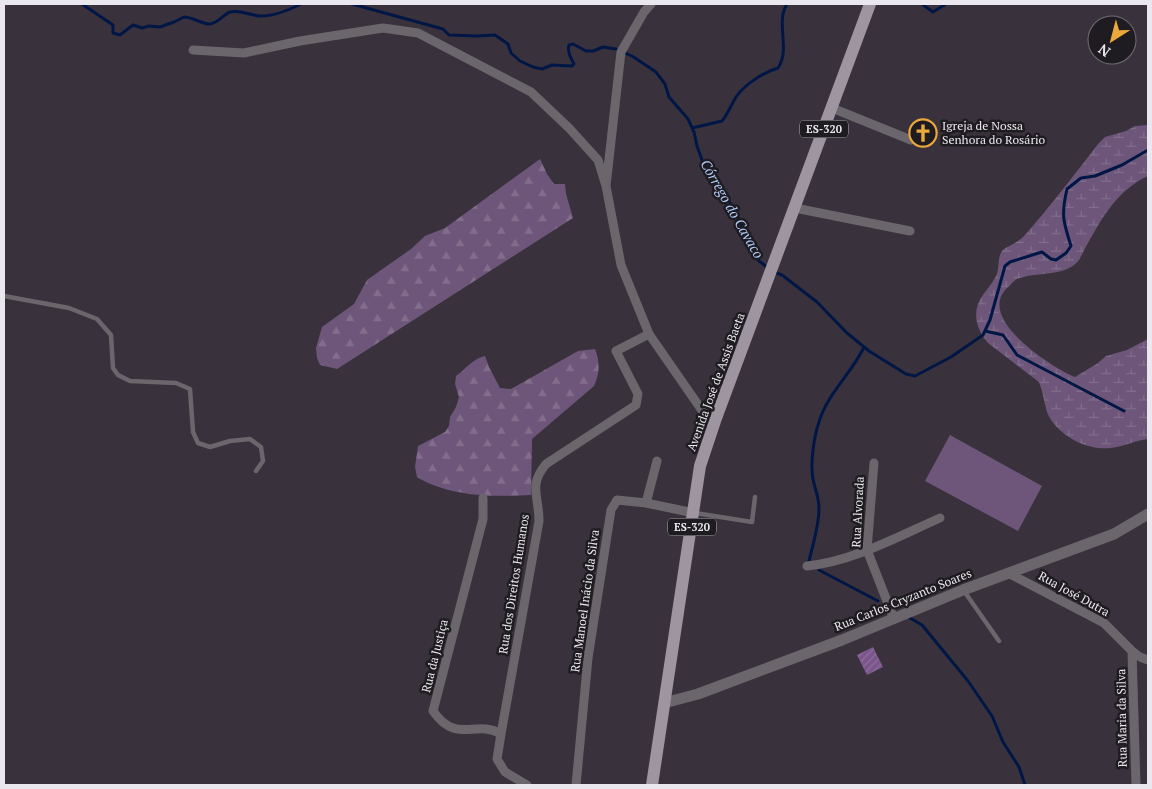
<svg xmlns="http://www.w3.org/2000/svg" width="1152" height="789" font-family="'PT Serif',serif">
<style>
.forest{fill:url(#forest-firs)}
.wetland{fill:url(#wetland-marsh)}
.park{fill:#6d5679}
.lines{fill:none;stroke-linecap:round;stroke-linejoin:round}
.stream{stroke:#001746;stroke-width:3}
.building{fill:url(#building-hatch)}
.service{stroke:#6a666b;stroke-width:4.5}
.minor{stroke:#6a666b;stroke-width:9}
.tertiary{stroke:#6a666b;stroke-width:11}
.primary{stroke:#9e95a0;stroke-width:12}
.labels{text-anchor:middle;stroke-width:5;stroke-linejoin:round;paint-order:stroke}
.shield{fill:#1f1c21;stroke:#aeaab0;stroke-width:1}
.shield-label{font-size:11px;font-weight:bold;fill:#ebe7ee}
.poi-label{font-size:12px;fill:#ebe7ee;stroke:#1f1c21;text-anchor:start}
.street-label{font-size:12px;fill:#ebe7ee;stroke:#1f1c21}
.water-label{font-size:14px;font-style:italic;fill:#aeccfb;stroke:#1f1c21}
</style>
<defs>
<pattern id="forest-firs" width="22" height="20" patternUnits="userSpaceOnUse" patternTransform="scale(1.25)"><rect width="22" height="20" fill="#6d5679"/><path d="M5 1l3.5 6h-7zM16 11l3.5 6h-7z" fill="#826e8c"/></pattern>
<pattern id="wetland-marsh" width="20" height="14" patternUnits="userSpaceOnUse" patternTransform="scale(1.25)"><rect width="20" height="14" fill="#6d5679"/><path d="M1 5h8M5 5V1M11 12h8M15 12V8" fill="none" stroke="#826e8c"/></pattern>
<pattern id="building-hatch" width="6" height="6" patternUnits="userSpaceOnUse" patternTransform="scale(1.25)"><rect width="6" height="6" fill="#7b568d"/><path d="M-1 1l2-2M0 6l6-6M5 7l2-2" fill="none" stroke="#8e6e9d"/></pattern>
</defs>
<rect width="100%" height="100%" fill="#39323d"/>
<path class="forest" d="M540,159L547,174L554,184H565L566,194L573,218L337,369L320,365L317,358L316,348L322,327L354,304L367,280L411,249L425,236L445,228Z
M595,349C600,362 600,373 594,386L532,439L531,495C493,497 450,497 417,477L415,467L418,446L445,432L449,426L450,417L456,407L459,397L455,384L456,376C465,370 473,358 485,356L489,367L500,388L511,389L578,351Z"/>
<path class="wetland" d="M1148,125V176C1119,189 1103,216 1088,243C1085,248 1082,255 1079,260C1065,278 1036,271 1017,279C1013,281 1010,286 1006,289C977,319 1051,367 1075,377L1098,363L1106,356L1127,350L1148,339V439C1136,440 1123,447 1111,448C1087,451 1056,435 1047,412C1044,402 1043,392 1039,382L988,343C976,329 971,311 983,295C987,289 992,284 996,276C1000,268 997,258 1002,251C1005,247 1018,243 1024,236C1050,207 1074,175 1098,144L1105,137L1126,131L1135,126Z"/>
<path class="park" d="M950,435L1042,486L1018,531L925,481Z"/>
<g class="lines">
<path class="stream" d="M82,4L113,25V33L120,35L133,25L142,28L149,26L160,27L174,22L184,17C193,17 201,24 210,24C218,23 223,15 230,12C240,9 250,16 261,16C274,16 289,10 301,4
M352,4L443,29L449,35L477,36L495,35L508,44L511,53L520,61L533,67L542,69L552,65L572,66L574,64C571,59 567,51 569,45L573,44L586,51H593L603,47L616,49L632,56L656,72L665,84L669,97L688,119L694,132L697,146L702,160L734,209L758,260L769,269
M922,4L933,12L946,4
M692,128L722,121C728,114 731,105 736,97C745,84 764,72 778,68C791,49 775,23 787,4
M774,272L782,275L817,302L847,333L869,351L906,374L915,376L951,357L983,335L990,320L1005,266L1010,262L1042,252L1051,259L1056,260L1066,253L1071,246C1063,221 1061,215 1067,189L1081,178L1095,176L1122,165L1148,150
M985,331L1003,335L1017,355L1124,411
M809,561C813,544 819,526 819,508C819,498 815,489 813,479C810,464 814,436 819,422C827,394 852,373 864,347
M819,570L878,601
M910,618L922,625L968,681L992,716L1003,742L1019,767L1025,785"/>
</g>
<path class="building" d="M873,647L883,667L867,675L857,655Z"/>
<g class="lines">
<path class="service" d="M4,296L69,308L97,319L111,335L113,368L118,375L130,381L176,383L190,389L193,432L198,443L210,447L230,441L250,439L261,447L263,461L256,471
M695,513L752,522L755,497
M964,591L999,641"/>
<path class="minor" d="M651,4L644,12L621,52L606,186L621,265L649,334L701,409L715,421
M193,50L244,53L300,41L383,28L418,33L531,92L569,128L598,160L606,186
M832,108L911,140
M795,208L910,231
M874,463L867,550L894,619
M483,498V519L433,711C457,745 475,719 501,734L497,759L505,772L527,785
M646,503L657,461
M807,566C854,561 897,537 940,518
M1008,573L1104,623L1132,651L1140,657L1148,660
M1132,651L1136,785
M501,734L539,521C539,495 528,486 546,464L636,405L638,394L616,351L649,334
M576,785L588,658L611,510L617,500L646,503L694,513"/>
<path class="tertiary" d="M664,703L698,694L842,640L963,590L1114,534L1148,514"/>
<path class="primary" d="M652,785L700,466L715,421L870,4"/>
</g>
<defs>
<g id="church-ring" transform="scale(1.4375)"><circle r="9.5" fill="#1f1c21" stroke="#eca93b" stroke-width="1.5"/><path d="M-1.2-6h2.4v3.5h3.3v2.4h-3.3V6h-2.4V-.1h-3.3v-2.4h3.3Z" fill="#eca93b"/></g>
</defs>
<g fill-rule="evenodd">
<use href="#church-ring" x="923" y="133"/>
</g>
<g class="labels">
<g class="shield">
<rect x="800" y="120.5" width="48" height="17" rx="4"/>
<rect x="668" y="518.5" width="48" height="17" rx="4"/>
</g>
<g class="shield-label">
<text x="824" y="133">ES-320</text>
<text x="692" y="531">ES-320</text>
</g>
<g class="poi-label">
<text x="942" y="130">Igreja de Nossa<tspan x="942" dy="14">Senhora do Rosário</tspan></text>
</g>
<g class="street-label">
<text transform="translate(716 382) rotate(-70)" y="4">Avenida José de Assis Baeta</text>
<text transform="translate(858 512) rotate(-87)" y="4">Rua Alvorada</text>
<text transform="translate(514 584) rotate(-81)" y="4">Rua dos Direitos Humanos</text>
<text transform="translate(1074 594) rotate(29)" y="4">Rua José Dutra</text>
<text transform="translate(903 600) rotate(-22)" y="4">Rua Carlos Cryzanto Soares</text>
<text transform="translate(585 601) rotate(-82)" y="4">Rua Manoel Inácio da Silva</text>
<text transform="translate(435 656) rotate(-76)" y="4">Rua da Justiça</text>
<text transform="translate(1122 718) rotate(-91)" y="4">Rua Maria da Silva</text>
</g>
<g class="water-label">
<text transform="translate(732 209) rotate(60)" y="5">Córrego do Cavaco</text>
</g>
</g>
<rect width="1152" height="789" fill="none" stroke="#ebe7ee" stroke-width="10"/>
<g transform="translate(1112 40) rotate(216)"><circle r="24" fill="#1f1c21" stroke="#716d73"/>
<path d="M0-4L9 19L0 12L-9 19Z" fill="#eca93b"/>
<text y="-8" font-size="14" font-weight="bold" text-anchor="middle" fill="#ebe7ee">N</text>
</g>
</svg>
